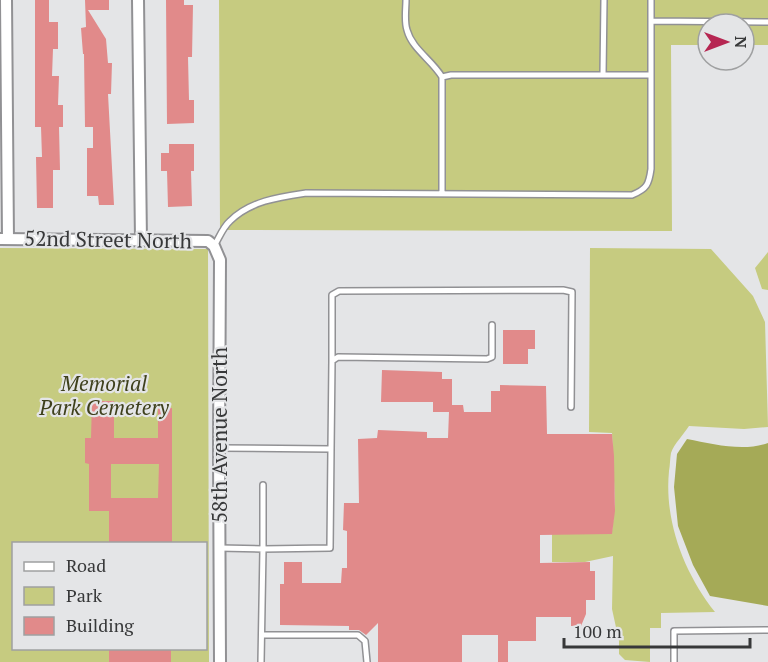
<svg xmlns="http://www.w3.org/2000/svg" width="768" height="662" font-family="'PT Serif',serif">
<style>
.green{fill:#c6cb80;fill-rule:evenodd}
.forest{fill:#a5aa57}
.building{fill:#e18a8a;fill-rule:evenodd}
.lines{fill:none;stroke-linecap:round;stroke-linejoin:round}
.service-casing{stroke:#919194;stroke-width:8}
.minor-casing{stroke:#919194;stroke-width:14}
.service{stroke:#fff;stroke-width:5}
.minor{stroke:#fff;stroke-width:10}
.labels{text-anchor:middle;stroke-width:4.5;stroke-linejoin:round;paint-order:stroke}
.street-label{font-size:21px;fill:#373839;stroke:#e4e5e7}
.park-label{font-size:21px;font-style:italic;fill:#3e401c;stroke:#e4e5e7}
</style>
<rect width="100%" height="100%" fill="#e4e5e7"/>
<path class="green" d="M219,0H768V45H744V24H708V45H671L672,231L220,230Z
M0,248L208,249L209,662H0ZM14,544H206V648H14Z
M590,248L711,249L753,296L765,322L768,427L744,429L689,426C684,434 674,444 671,453C670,458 670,466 669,471C664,521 684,573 715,612L661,613V628H650V662L625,660L619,654V641L612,609L613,556L585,562H552V531H612L615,504L612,433L589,432Z
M768,252V290L762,289L755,268Z"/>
<path class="forest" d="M687,439C713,444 743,452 768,443V606L710,596L693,565L678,526L674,487L677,454Z"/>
<path class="building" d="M35,0H49V22H58V49H53L52,76H59L58,105H63V127H59L60,170H53V208H37L36,157H42L41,127H35Z
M85,0H109V10H88L106,39L108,63H112L111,94H108L114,205H99L98,196H87V148H93V127H85L84,54H83L81,28L86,27Z
M166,0H184V5H193L192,57H188L189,100H194V123L167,124Z
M169,144H194V171H191L192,206L168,207L167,171H161V153H169Z
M503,330H535V349H528V364H503Z
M382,370L442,372V379H452V405H463L464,412H491V391H500V385L546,386L547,434H612L614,456L615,511L612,534L540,535V563L590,562V571H595V600H586V614L581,626H571V617H536V641H508V662H498V635H462V662H378V623L366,635L359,630H349V626L280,625V584H284V562H302V583H341L342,568H347V531L343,530L344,503H359L358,439L377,438L378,430L427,432V438H448L449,412H433V402H381Z
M92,401H114V438H158V407L172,408V543H109V511H89V464L85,463V438H91ZM111,464H159L158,498H111Z
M109,648H171V662H109Z"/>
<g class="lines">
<g class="service-casing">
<path id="service" d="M406,0C406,9 404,21 407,30C412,49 432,60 442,77V194
M651,21L768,22
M603,75L604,0
M442,77L451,75H651
M214,246C219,238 223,227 230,221C250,201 279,197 306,193L632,195C647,189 649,184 651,169V0
M332,361V295L339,291L563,290L572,292L571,407
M219,448L331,449L330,548L263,549V485
M331,449L332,361L338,357L487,359L492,357V325
M219,548L263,549L261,662
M262,635H358L365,641L367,662
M674,662V631L768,630"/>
</g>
<g class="minor-casing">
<path id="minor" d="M6,0L8,239
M138,0L141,240
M0,239L208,241L214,246L220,260L219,448L220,662"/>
</g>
<use href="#service" class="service"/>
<use href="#minor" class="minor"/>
</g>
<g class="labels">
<g class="street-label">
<text transform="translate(108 240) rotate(1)" y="7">52nd Street North</text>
<text transform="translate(220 435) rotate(-90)" y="7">58th Avenue North</text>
</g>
<g class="park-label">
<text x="104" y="391">Memorial<tspan x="104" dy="24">Park Cemetery</tspan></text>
</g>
</g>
<rect x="12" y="542" width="195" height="108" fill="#e4e5e7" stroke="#9fa0a1" stroke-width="1.5"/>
<rect x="24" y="562" width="30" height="9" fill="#ffffff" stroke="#9fa0a1" stroke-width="1.5"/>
<text x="66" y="572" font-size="18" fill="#373839">Road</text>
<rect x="24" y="587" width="30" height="18" fill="#c6cb80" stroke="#9fa0a1" stroke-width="1.5"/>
<text x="66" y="602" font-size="18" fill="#373839">Park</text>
<rect x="24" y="617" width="30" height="18" fill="#e18a8a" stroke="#9fa0a1" stroke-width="1.5"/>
<text x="66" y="632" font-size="18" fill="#373839">Building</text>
<g transform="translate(726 42) rotate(90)"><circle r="28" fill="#e4e5e7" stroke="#9fa0a1" stroke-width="1.5"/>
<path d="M0-4.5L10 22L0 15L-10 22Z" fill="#b62652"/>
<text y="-9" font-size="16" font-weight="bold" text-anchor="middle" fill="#373839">N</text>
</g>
<path d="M564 638v9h186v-9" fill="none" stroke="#373839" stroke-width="3"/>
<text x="573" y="638" font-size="18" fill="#373839" stroke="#e4e5e7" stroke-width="4.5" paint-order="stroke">100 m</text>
</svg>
